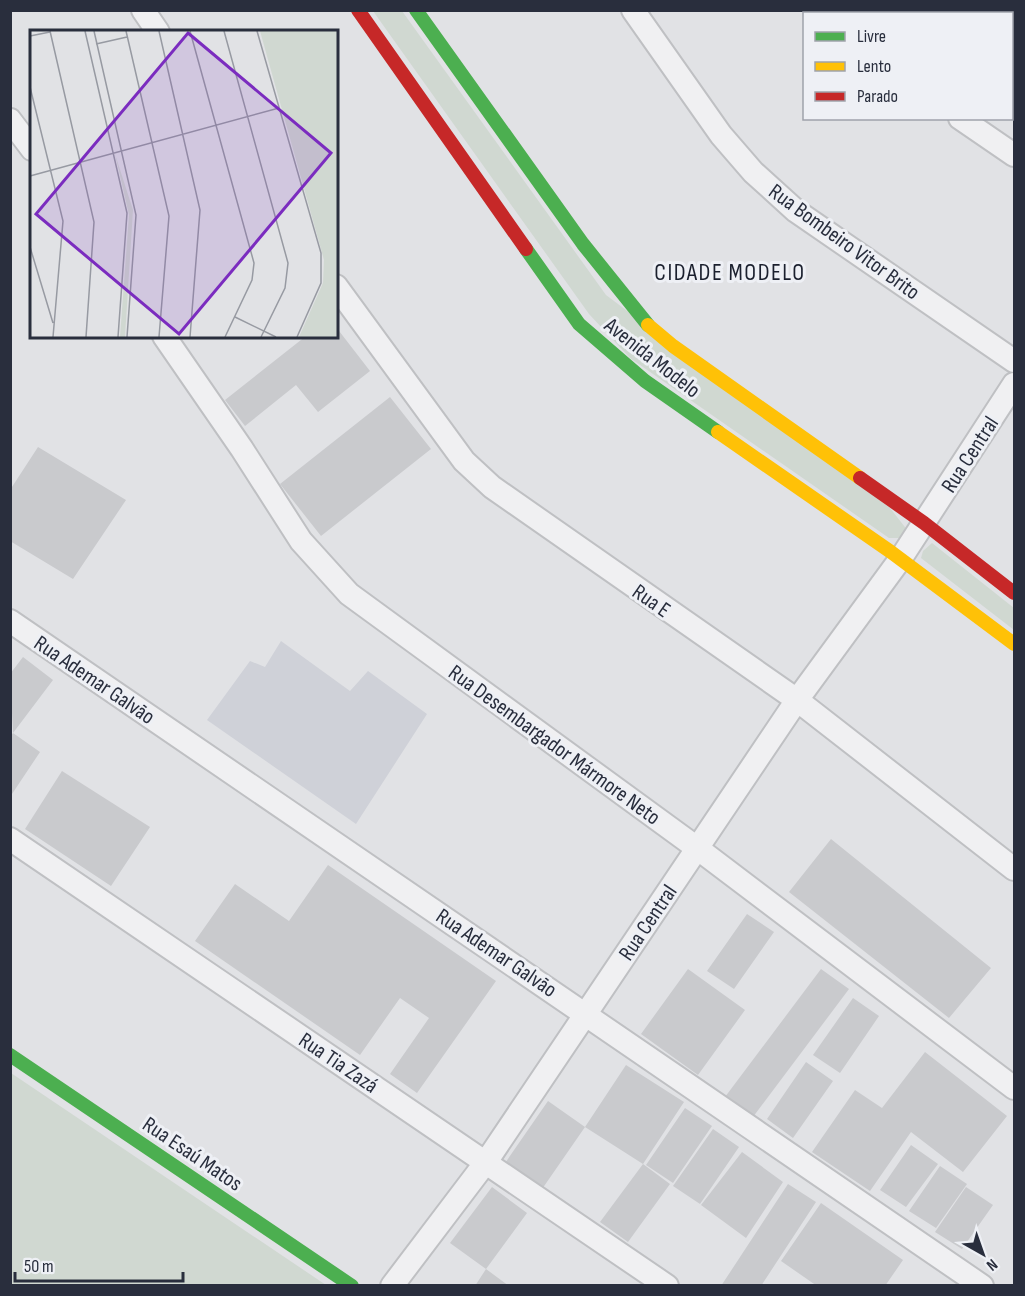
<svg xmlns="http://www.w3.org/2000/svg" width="1025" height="1296" font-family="'Sofia Sans Condensed',sans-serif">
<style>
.built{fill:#cfd1d8}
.green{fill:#d0d8d1}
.building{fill:#c9cacd}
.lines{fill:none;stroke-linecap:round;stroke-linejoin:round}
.street-casing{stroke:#bfc0c3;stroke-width:26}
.street{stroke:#f0f0f2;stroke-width:22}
.fast{stroke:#4caf50;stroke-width:14}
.slow{stroke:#ffc107;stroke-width:14}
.jam{stroke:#c62828;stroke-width:14}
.labels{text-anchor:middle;stroke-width:6;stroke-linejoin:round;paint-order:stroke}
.street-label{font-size:22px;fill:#292e3d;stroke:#eef0f5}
.neighbourhood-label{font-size:24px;letter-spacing:1.5px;fill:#1b202e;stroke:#eef0f5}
.inset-road{fill:none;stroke:#979aa2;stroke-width:1.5}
.view{fill:#7b2cbf;fill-opacity:0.15;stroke:#7b2cbf;stroke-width:3}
.inset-edge{fill:none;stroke:#292e3d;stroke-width:3}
</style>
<rect width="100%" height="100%" fill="#e1e2e5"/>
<path class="built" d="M281,641L350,691L368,671L427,714L356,824L207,720L250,661L265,667Z"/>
<path class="green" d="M373,11H402L606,295L890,508L908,531L899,538H889L630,358L589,314Z
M932,543L1014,608V630L921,558L923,551Z
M11,1073L326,1285H11Z"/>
<path class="building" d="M336,327L370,371L318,412L296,385L245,426L225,400L306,336H336Z
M390,397L431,449L321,536L280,484Z
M38,447L126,500L73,579L10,541V490Z
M23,657L53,680L13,733L10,674Z
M13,733L40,752L10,797V737Z
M62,771L150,827L111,886L25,829Z
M831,839L991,968L949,1018L789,892Z
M328,865L496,981L417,1093L390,1074L429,1018L400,998L360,1055L195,941L235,884L289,921Z
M747,914L774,932L734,989L707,971Z
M688,969L745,1010L698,1075L641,1034Z
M821,969L849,989L750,1121L722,1101Z
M853,998L879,1016L840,1073L813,1055Z
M925,1052L1007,1116L963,1172L911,1132L870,1191L812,1152L855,1090L882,1108Z
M806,1062L833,1081L793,1138L767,1119Z
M626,1065L684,1102L643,1164L670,1184L628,1242L600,1222L643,1164L585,1127Z
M548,1101L585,1127L540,1192L503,1166Z
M685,1108L712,1126L673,1183L646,1165Z
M713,1129L739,1147L700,1204L673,1186Z
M911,1145L938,1164L906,1207L880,1190Z
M742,1152L783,1182L746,1238L701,1205Z
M940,1166L967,1184L936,1228L909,1211Z
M788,1184L816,1202L761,1286H721Z
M492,1187L527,1213L486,1269L450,1243Z
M966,1187L993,1205L962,1249L935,1232Z
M821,1203L903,1260L885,1286H817L781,1261Z
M486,1269L509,1286H475Z"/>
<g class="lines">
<g class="street-casing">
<path id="street" d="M143,10L158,32
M633,10L721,135L753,172L796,211L1014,361
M839,10L841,14
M960,118L1014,155
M10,120L32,149
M336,286L464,461L492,487L797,700L1014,869
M164,336L242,449L301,541L349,594L697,848L1014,1088
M10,621L982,1286
M10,839L667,1286
M392,1286L486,1162L797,700L901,558L1014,384"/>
</g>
<use href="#street" class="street"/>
<path class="fast" d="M416,10L583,244L648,325
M526,249L579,324L645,381L718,432
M10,1055L352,1286"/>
<path class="slow" d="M648,325L673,346L860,478
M718,432L891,552L1014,644"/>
<path class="jam" d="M358,10L526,249
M860,478L924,523L1014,593"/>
</g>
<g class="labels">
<g class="street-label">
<text transform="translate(845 241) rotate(36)" y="8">Rua Bombeiro Vitor Brito</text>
<text transform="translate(653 357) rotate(38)" y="8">Avenida Modelo</text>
<text transform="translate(969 454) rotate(-57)" y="8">Rua Central</text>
<text transform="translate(652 600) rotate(35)" y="8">Rua E</text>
<text transform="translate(95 679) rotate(34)" y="8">Rua Ademar Galvão</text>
<text transform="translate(555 744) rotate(36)" y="8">Rua Desembargador Mármore Neto</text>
<text transform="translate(647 922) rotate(-56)" y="8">Rua Central</text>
<text transform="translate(497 952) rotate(34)" y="8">Rua Ademar Galvão</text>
<text transform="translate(339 1062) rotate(34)" y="8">Rua Tia Zazá</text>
<text transform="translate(193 1153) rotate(34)" y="8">Rua Esaú Matos</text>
</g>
<g class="neighbourhood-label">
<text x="730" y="280">CIDADE MODELO</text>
</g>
</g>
<g transform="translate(30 30)">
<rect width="308" height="308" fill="#e1e2e5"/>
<path d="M230,1H307V307H269L293,253L294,230ZM85,124L103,180L95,307H90L99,185Z" fill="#d0d8d1"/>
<path class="inset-road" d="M20,1L64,192L56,307M55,1L97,183L88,307M64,1L106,185L97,307M96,1L139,186L129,307M129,1L170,180L160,307M160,1L224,233L222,250L195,307M194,1L258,233L255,258L231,307M227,1L291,223V253L267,307M0,6L20,2M66,14L97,7M0,57L33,191L23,307M0,146L249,78M0,217L23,293M205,287L246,307"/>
<path class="view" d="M158,3L301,123L149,304L6,184Z"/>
<rect width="308" height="308" class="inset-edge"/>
</g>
<rect width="1025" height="1296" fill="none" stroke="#292e3d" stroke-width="24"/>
<rect x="803" y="12" width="210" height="108" fill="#eef0f5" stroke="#9fa2ab" stroke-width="1.5"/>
<rect x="815" y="32" width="30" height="9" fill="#4caf50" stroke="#9fa2ab" stroke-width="1.5"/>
<text x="857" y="42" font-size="18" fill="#292e3d">Livre</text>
<rect x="815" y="62" width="30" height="9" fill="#ffc107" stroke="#9fa2ab" stroke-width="1.5"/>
<text x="857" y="72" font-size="18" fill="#292e3d">Lento</text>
<rect x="815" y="92" width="30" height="9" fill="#c62828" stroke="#9fa2ab" stroke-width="1.5"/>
<text x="857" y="102" font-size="18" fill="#292e3d">Parado</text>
<g transform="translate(983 1254) rotate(140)" stroke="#eef0f5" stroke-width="4.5" paint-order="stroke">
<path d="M0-4.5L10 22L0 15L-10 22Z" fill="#292e3d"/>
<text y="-9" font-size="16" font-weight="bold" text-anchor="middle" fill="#292e3d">N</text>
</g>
<path d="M15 1272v9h168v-9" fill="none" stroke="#292e3d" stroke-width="3"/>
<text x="24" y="1272" font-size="18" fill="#292e3d" stroke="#eef0f5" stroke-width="4.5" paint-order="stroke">50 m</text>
</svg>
